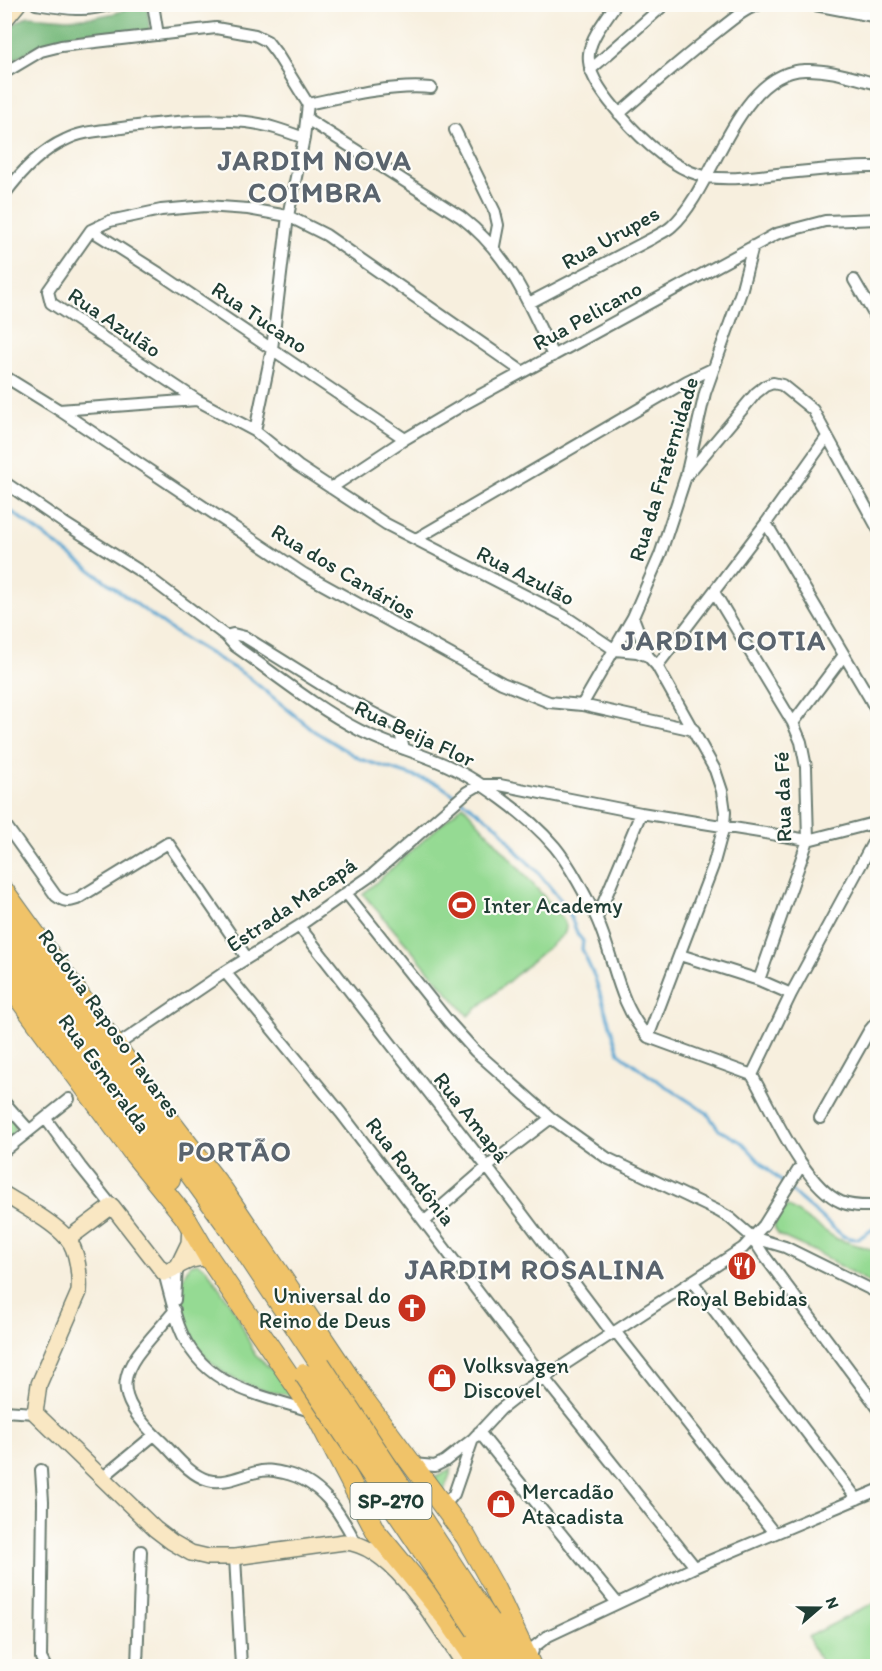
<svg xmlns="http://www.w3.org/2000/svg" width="882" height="1671" font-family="Itim,sans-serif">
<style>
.green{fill:#95da93;stroke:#5a8c64;stroke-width:1.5}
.forest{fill:#78ba7d;stroke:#4c7c58;stroke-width:1.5}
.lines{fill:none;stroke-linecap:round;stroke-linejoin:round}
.stream{stroke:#57a4d0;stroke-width:3}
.street-casing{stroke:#6b7b70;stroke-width:14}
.secondary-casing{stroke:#6b7b70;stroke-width:18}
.highway-casing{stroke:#6b7b70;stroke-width:22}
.street{stroke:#fff;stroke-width:10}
.secondary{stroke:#f9e7c3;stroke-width:15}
.highway{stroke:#f0c369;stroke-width:20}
.highway-bridge-casing{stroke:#6b7b70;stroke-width:22;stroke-linecap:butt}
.highway-bridge{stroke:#f0c369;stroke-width:20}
.labels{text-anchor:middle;stroke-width:4.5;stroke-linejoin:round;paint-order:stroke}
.shield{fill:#fdfcf7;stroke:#62766e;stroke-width:1.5}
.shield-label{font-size:21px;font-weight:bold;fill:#1f3d34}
.street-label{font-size:22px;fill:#1f3d34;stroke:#fdfcf7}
.poi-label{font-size:22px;fill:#1f3d34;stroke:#fdfcf7;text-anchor:start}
.district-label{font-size:28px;font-weight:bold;letter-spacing:1.5px;fill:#5a646e;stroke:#fdfcf7}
</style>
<rect width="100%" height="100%" fill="#fdfcf7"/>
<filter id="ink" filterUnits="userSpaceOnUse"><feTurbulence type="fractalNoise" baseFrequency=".0167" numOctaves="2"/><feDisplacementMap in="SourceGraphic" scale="12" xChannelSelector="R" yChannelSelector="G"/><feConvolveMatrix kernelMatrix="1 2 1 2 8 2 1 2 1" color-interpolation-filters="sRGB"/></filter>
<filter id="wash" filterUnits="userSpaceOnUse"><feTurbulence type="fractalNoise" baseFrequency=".008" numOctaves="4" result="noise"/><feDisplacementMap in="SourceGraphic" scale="24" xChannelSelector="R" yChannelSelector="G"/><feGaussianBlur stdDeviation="1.35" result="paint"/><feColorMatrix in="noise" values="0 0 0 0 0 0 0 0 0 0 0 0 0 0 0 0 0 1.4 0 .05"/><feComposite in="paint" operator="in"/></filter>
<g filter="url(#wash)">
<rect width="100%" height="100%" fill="#f7efde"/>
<path class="green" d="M463,805L561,916C565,923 568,926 564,934L468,1016L363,894Z
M4,1106L16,1123L13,1134L5,1141Z
M788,1206L837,1239L877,1251V1287L818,1253L778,1235L774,1226L778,1216Z
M198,1263L207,1269L237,1314L255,1355L288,1384L298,1397C276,1393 256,1389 236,1380C197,1361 161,1305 190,1265Z
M452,1469L442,1496L430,1480Z
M877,1601V1666H823L808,1637Z"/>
<path class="forest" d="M147,4L150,31L39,45L5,65L4,30L28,16L68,19L94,17L116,13L136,5Z"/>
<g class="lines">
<path class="stream" d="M4,506L174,632L247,676L314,731L360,759L438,784L456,796
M462,800L499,827L518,853L536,870L567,908L578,935L583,941L582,949L595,978L619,1053L647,1074L707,1113L719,1130L743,1143L761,1163L800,1199L843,1236C863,1244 862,1232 878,1227"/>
</g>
</g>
<g filter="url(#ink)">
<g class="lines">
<g class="street-casing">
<path id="street" d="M36,4C61,8 87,13 111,4
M153,4L158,35
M616,4C587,45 576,58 609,101C630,128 658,158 691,172C717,183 750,177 777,174C811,171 844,166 878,167
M810,4L878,17
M590,70L665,4
M4,73L41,51L61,46L216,28L255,35L267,41L277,54L308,104L304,138L288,216L272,349L255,431
M308,104C344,96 394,84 431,88
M619,114C649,88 678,62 709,38C726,25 741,10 760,4
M307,119L461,217C509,254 529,303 553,356
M455,130L495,212L498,225L494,246
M4,195C20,173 40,151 65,140C80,132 97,131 114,129C157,123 203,118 246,122C266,124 285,131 304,138
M91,230L162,275L405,439
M854,280L878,321
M529,303L653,238C659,234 667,231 672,226C715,188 736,72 805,70C830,69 854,78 878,84
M523,372L326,235L288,216L248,209L206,206L161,210L110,221L91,230L48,291L51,303L197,400L255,431L298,466L386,524L563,615L615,650L637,652L648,656
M4,376L59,410L304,574L502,683L549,702L582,705L694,730
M59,410L197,400
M688,474L756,393L765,386L773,383L782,385L813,410L878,529
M4,482L64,523L143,573L226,636L235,646C275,674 315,707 359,730C384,743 412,751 439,762C476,777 529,816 555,847C569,864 587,897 596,917C615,958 617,1003 648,1037L752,1075C772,1110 804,1186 841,1202C852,1207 866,1206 878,1206
M331,488L405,439L466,403L776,234L825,221L878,219
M766,523L869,697L878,714
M416,539L687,381L714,368
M714,592L793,723L801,742L806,767L808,840L759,980
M226,636L233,634L245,637L338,695L394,724L399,728L404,749
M657,666L766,523L827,437
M582,705L633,617
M793,723L844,655
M4,823L56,896C64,902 68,902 77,899L168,843L247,958
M346,893L448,1021L475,1051L551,1118L607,1158L718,1211L730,1218L752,1237L785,1247L878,1293
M597,918L641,813
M299,926L487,1167L612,1333
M680,955L759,980L791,994
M225,972L341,1113L544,1378L695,1567
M648,1037L713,866L724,826L725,812L722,791L715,770L657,666L648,656L633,617L660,555L686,476L705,393L741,292L753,246
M116,1046L225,972L299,926L346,893L372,875L467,792L479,785H500L641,813L808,840L878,822
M752,1075L791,994L878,833
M4,1102L29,1130
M820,1118L869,1031L878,1020
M46,1119L80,1166L112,1206
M4,1151L69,1099
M425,1221L487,1167L551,1118
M752,1237L763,1254L878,1408
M164,1273C169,1291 173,1309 179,1326C200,1384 252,1393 304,1409
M692,1281L857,1499
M175,1300L177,1268
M175,1310C129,1365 97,1383 163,1443C176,1456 190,1475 208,1480C224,1485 242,1475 257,1472C266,1469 274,1471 284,1473C321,1481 339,1511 356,1543
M615,1331L774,1533
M4,1411L35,1413
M479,1432L617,1603
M413,1464L435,1466L445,1461L473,1439L501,1409L524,1391L743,1248L764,1225L802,1164
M41,1470L43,1501L41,1658L45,1666
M102,1478L154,1435
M444,1506L454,1494L473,1439
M235,1557L241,1666
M530,1660L534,1647L548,1636L695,1567L878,1490
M137,1666L141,1551"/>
</g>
<g class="secondary-casing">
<path id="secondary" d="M4,21L18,4
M4,1194C23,1206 53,1222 67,1238C78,1250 80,1277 79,1292L39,1384L35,1413L155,1529L172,1542L191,1553L208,1557H235L344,1542C393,1544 440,1628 465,1666
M68,1239L112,1206L164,1273C182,1266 188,1257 209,1258
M177,1268L189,1243L190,1225"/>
</g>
<g class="highway-casing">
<path id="highway" d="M4,891L173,1125L223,1190L362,1397L466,1537L494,1587L531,1666
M4,918L237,1239L320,1364
M4,946L170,1179
M4,978L134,1154L185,1217L209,1258L316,1415L377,1533L450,1622L480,1666
M489,1621L516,1666
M476,1630L500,1666"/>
</g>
<use href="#street" class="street"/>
<use href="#secondary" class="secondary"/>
<use href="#highway" class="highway"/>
<g class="highway-bridge-casing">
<path id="highway-bridge" d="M320,1364L489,1621
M304,1374L476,1630"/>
</g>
<use href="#highway-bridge" class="highway-bridge"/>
</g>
</g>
<defs>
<g id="stadium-disc" transform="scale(1.5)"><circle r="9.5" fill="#c8321e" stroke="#fdfcf7"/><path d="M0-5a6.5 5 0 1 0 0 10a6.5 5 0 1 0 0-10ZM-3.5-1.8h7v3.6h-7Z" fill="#fff"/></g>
<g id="restaurant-disc" transform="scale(1.5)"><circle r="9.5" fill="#c8321e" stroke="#fdfcf7"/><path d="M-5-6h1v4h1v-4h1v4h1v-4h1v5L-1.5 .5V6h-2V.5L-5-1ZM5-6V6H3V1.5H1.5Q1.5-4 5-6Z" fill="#fff"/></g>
<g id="church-disc" transform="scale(1.5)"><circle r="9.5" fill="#c8321e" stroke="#fdfcf7"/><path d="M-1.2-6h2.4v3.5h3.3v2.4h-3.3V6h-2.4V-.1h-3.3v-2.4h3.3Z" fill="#fff"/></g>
<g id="shop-disc" transform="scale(1.5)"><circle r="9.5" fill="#c8321e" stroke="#fdfcf7"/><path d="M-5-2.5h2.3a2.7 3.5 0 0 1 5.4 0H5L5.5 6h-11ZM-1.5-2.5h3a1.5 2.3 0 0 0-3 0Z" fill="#fff"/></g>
</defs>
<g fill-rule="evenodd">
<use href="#stadium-disc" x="462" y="905"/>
<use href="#restaurant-disc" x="742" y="1266"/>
<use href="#church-disc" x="412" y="1308"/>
<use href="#shop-disc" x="442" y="1378"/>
<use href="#shop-disc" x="501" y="1504"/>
</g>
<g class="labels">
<rect class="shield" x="350.5" y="1483" width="81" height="36" rx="4.5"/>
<g class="shield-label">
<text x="391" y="1508">SP-270</text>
</g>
<g class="street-label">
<text transform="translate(610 237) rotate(-29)" y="8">Rua Urupes</text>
<text transform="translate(587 315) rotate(-29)" y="8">Rua Pelicano</text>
<text transform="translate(260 317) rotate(34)" y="8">Rua Tucano</text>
<text transform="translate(115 322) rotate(34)" y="8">Rua Azulão</text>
<text transform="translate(663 469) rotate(-73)" y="8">Rua da Fraternidade</text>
<text transform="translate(344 571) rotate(31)" y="8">Rua dos Canários</text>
<text transform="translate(526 575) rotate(27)" y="8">Rua Azulão</text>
<text transform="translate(415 733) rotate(25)" y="8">Rua Beija Flor</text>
<text transform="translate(782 797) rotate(-92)" y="8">Rua da Fé</text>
<text transform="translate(291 904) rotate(-34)" y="8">Estrada Macapá</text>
<text transform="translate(110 1023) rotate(54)" y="8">Rodovia Raposo Tavares</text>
<text transform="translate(105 1073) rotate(54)" y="8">Rua Esmeralda</text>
<text transform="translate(472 1117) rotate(52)" y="8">Rua Amapá</text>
<text transform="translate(411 1171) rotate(52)" y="8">Rua Rondônia</text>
</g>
<g class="poi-label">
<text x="483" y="913">Inter Academy</text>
<text x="391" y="1303" text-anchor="end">Universal do<tspan x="391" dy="25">Reino de Deus</tspan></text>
<text x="742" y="1306" text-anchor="middle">Royal Bebidas</text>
<text x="463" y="1373">Volksvagen<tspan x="463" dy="25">Discovel</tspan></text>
<text x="522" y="1499">Mercadão<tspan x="522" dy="25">Atacadista</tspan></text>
</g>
<g class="district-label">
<text x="315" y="170">JARDIM NOVA<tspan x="315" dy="32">COIMBRA</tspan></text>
<text x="724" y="650">JARDIM COTIA</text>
<text x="235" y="1161">PORTÃO</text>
<text x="535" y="1279">JARDIM ROSALINA</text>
</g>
</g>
<rect width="882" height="1671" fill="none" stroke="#fdfcf7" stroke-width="24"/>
<g transform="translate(819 1608) rotate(70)" stroke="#fdfcf7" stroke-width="4.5" paint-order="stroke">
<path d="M0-4.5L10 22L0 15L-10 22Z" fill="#1f3d34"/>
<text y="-9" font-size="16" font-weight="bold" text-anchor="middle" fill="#1f3d34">N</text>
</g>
</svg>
